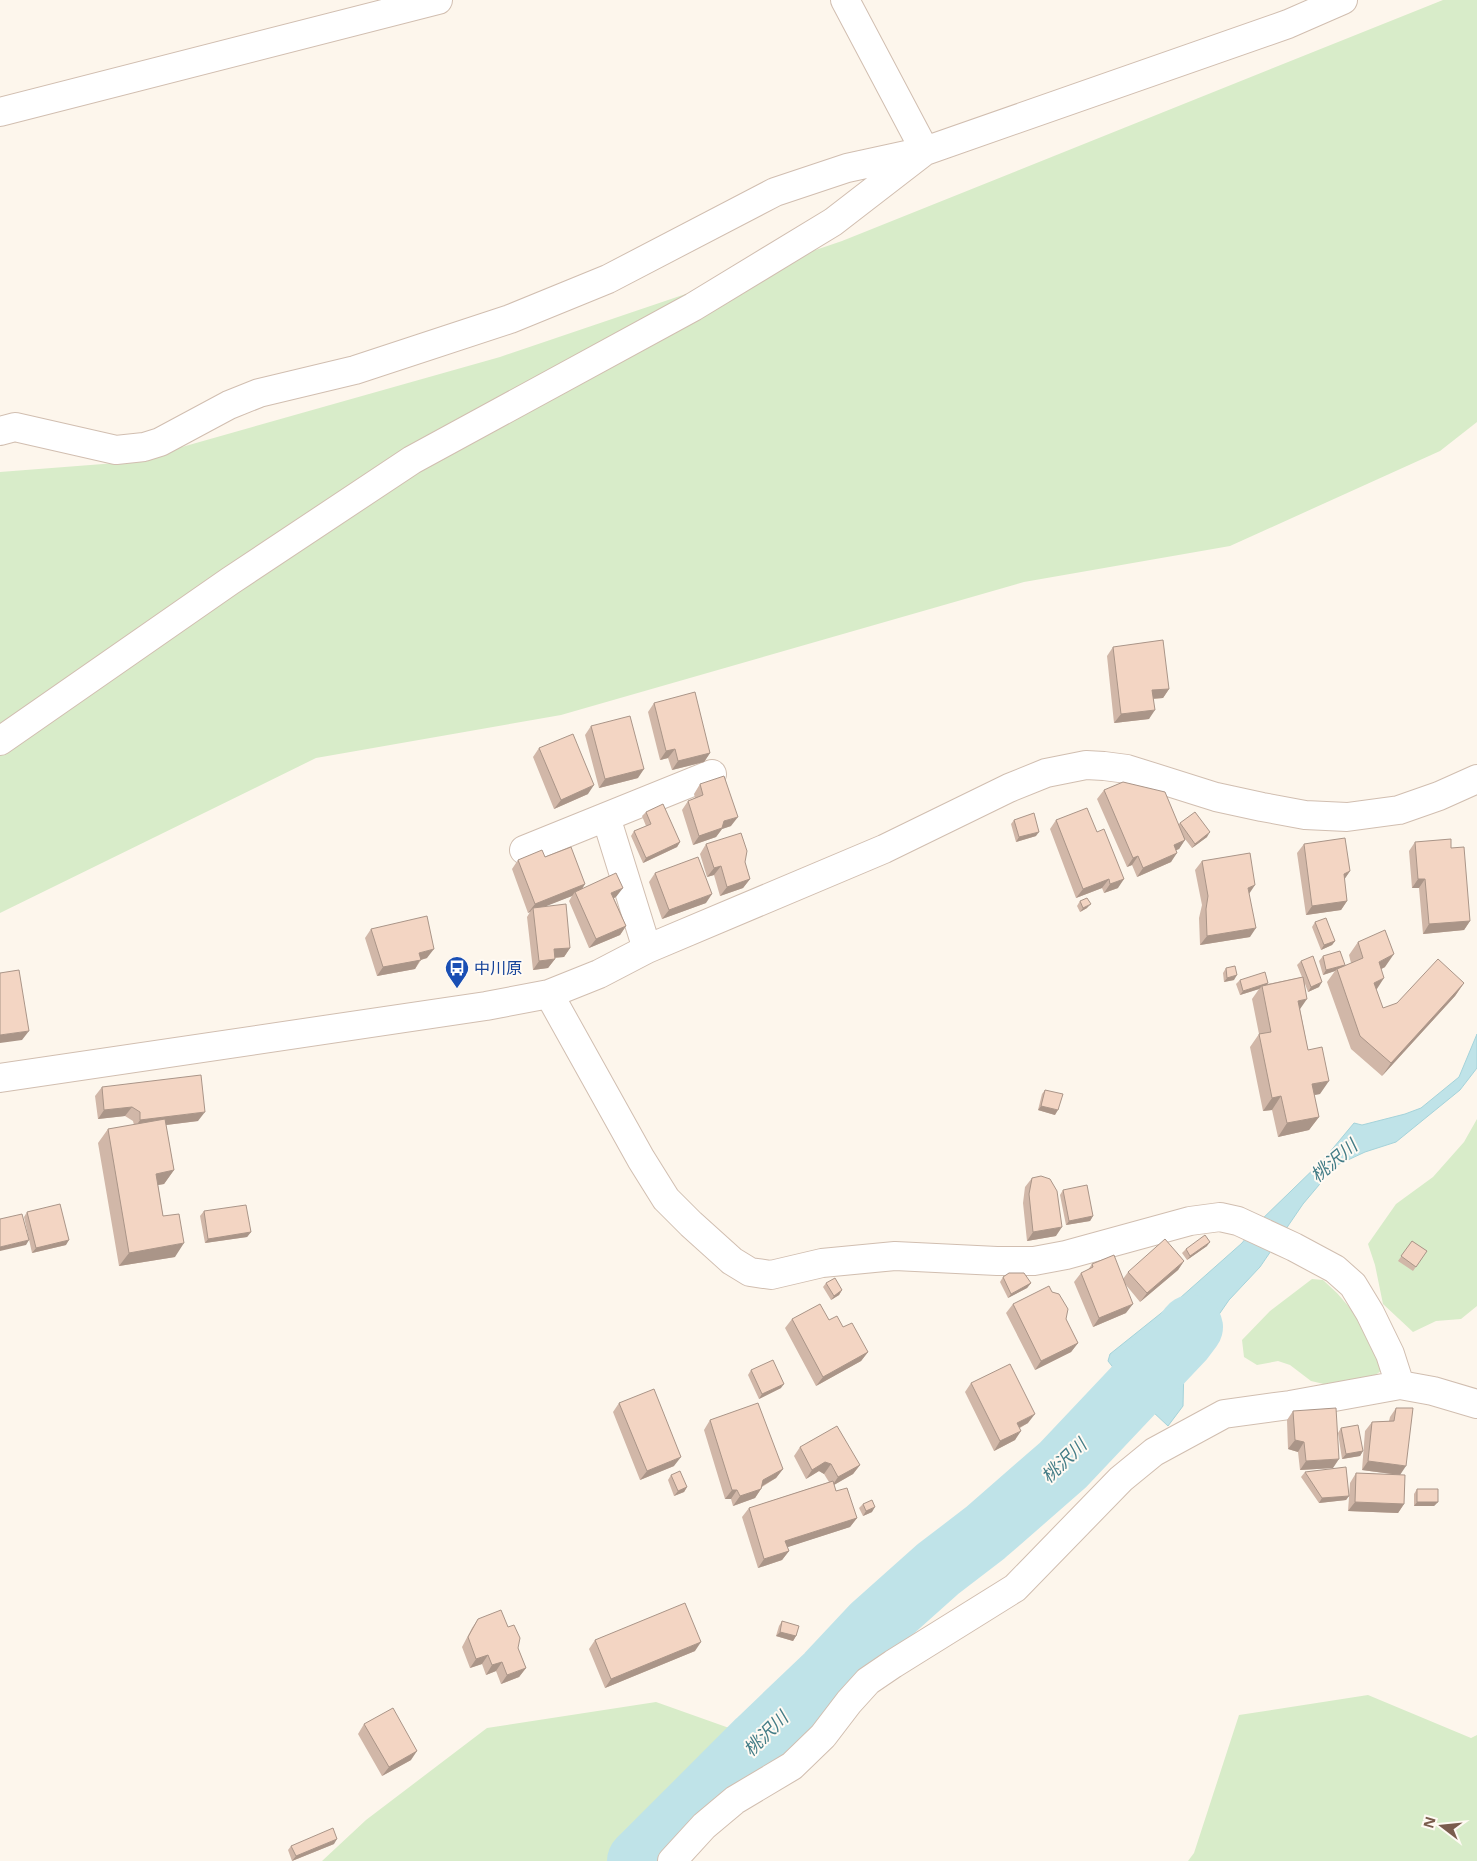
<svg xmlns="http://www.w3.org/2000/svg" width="1477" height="1861" font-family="'Noto Sans','Noto Sans JP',sans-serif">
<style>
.green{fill:#d8ecc9}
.water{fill:#bfe3e8;stroke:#a5d3da}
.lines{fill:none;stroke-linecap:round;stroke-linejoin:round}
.river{stroke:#bfe3e8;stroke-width:64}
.minor-casing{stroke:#d1beb0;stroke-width:30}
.minor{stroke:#fff;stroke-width:28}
.wall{fill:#d1b7a8}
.shaded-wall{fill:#aa9588}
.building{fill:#f3d5c3;stroke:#aa9588}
.labels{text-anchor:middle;stroke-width:4;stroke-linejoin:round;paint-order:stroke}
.transit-label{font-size:16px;fill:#164399;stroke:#fffaf3;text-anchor:start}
.water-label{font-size:18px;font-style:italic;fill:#437c86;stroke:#fffaf3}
</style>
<rect width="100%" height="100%" fill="#fdf6ec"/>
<path class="green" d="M1443,0H1477V422L1440,451L1230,546L1024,582L561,715L316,758L0,913V472L129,462L500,357L842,241Z
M1477,1119V1306L1461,1319L1436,1321L1413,1332L1383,1304L1375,1265L1368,1244L1396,1204L1433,1177L1464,1142Z
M1312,1279L1323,1280L1337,1293L1363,1323L1378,1351L1381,1371L1371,1378L1328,1385L1311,1381L1290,1365L1278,1361L1257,1365L1244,1357L1242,1340L1270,1311Z
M1368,1695L1471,1738L1477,1735V1861H1188L1194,1853L1239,1715Z
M656,1702L732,1729L688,1861H322L366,1820L487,1728Z"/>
<path class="water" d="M1477,1034V1068L1460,1090L1396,1142L1365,1152L1335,1166L1303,1204L1260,1267L1229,1300L1184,1365L1183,1406L1168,1426L1119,1380V1375L1108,1361L1110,1354L1180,1298L1242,1243L1258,1223L1324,1159L1354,1123L1362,1125L1405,1114L1421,1108L1459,1077Z"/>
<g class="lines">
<path class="river" d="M639,1861L759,1741L828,1675L873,1627L938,1569L985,1533L1063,1465L1182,1339L1191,1327"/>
<g class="minor-casing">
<path id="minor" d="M0,112L438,0
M0,431L15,427L116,450L144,447L160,442L229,405L259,393L355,370L510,319L608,279L775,192L847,168L925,151L845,0
M0,741L230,581L412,460L693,307L833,222L925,151L1288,24L1343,0
M606,817L647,949
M524,850L712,774
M549,994L641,1159L666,1199L691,1224L732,1261L750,1272L771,1275L822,1263L895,1256L997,1261H1034L1066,1255L1190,1221L1220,1217L1238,1221L1294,1247L1335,1269L1353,1285L1370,1313L1390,1354L1400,1385L1433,1391L1477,1404
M0,1078L486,1006L549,994L599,974L647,949L884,849L1009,788L1046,773L1086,765L1104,766L1127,769L1216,797L1262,807L1305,815L1347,817L1399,810L1439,796L1477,779
M672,1861L704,1826L735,1800L792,1766L823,1736L849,1702L868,1681L893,1664L1015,1588L1121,1479L1154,1452L1224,1414L1290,1405L1400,1385"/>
</g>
<use href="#minor" class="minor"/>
</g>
<path class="wall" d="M1113,647L1169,689L1163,698L1154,699L1149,719L1114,723L1107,656Z
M654,703L710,753L704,762L672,770L668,758L660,760L648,712Z
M591,726L638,778L599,788L585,735Z
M539,748L588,794L554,809L533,757Z
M700,784L731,826L722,829L716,837L693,845L682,810L688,801L695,798L694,794Z
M1104,790L1179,824L1180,823L1207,837L1192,848L1185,839L1179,849L1176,850L1171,862L1137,877L1132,865L1127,867L1097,799Z
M646,812L680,842L677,847L643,863L631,836L634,831L646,826L642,816Z
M1014,820L1036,836L1016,842L1011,824Z
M1056,820L1118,888L1104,893L1102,888L1076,898L1050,829Z
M1415,842L1451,848L1470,921L1464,930L1423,934L1419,888H1412L1409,851Z
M706,844L745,862L750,879L743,888L720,896L714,875L707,877L700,854Z
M1304,844L1350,871L1344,879L1347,901L1341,910L1306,915L1297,853Z
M545,857L585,884L582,889L616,897L614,898L626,926L620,935L589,948L569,901L572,896L545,906L570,948L564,957L555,958V959L548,968L533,970L527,917L530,912L528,913L512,869L518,860Z
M1202,861L1250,937L1200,945L1199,918L1202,905L1195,870Z
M655,873L706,903L662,919L649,882Z
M1080,901L1087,908L1080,912L1077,906Z
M1315,922L1335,941L1332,945L1321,950L1312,927Z
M371,929L427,958L421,960L415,969L377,976L365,938Z
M1358,942L1385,967L1381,969L1376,989L1383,1008L1464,983L1455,996L1382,1076L1351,1049L1327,982L1335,971L1323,975L1319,961L1323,956L1344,966L1351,963L1349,955Z
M1301,961L1319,987L1308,992L1305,984L1300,1009L1308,1050L1320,1094L1314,1095L1319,1117L1309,1130L1278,1137L1272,1110L1263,1111L1250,1047L1259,1034L1252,999L1259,989L1240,995L1236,984L1240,980L1267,984L1302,977L1297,965Z
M1226,968L1234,980L1224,982L1223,973Z
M102,1087L198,1121L166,1125L174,1170L164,1184L158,1185L163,1216L175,1257L119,1266L98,1143L108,1129L134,1125L133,1121L125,1116L98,1119L95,1096Z
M1045,1090L1055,1115L1038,1110L1042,1094Z
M1032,1178L1056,1236L1027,1241L1023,1203L1025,1187Z
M1063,1190L1093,1216L1090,1221L1066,1225L1060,1195Z
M204,1211L251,1232L247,1237L205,1243L200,1216Z
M27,1212L66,1245L32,1253L24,1217Z
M1412,1241L1427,1251L1413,1271L1398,1261Z
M1207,1246L1187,1260L1182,1253L1186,1249Z
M1184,1261L1178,1270L1140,1302L1126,1285V1313L1093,1327L1074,1282L1081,1273L1088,1270L1092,1264L1123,1279L1128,1272Z
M1003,1277L1031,1283L1027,1288L1008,1298L1000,1282Z
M826,1283L842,1290L839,1295L831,1300L823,1287Z
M1013,1304L1066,1319L1078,1343L1071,1352L1035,1370L1006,1313Z
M792,1319L829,1320L868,1352L861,1361L816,1386L785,1328Z
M751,1370L781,1388L759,1399L748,1375Z
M971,1383L1028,1423L1020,1428L1015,1440L994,1451L965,1392Z
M619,1403L674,1466L640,1480L613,1412Z
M1396,1408L1400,1475L1404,1504L1398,1513L1348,1511L1350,1483L1356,1473L1398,1475L1362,1470L1365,1431L1372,1422L1389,1421L1390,1417Z
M1293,1411L1333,1468L1300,1470L1298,1452L1288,1449L1287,1420Z
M710,1420L783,1469L776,1478L762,1487L755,1498L733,1506L731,1499H725L704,1430Z
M1341,1428L1363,1451L1360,1456L1342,1459L1338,1433Z
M800,1447L860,1465L853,1474L834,1485L836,1491L857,1518L850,1527L787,1547L789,1551L782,1560L758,1568L742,1517L749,1508L829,1482L824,1474L819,1471L806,1479L794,1456Z
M1305,1472L1349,1496L1346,1500L1319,1503L1301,1477Z
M671,1475L687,1487L684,1492L674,1496L668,1480Z
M1417,1489L1438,1502L1434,1506H1414V1494Z
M863,1504L872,1512L863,1516L859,1508Z
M478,1619L508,1627L518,1648L526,1668L519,1677L501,1684L496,1671L486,1675L482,1664L470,1668L462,1647L472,1628Z
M782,1621L796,1636L793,1641L776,1636L779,1626Z
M595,1640L695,1651L605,1688L589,1649Z
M364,1724L411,1760L382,1776L358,1734Z
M334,1844L292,1861L288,1850L291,1846Z"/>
<path class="shaded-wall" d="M1169,689L1163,698L1146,699L1152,690Z
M1155,710L1149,719L1114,723L1121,714Z
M675,749L668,758L660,760L666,751Z
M710,753L704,762L672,770L678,761Z
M644,769L638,778L599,788L605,779Z
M594,785L588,794L554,809L561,800Z
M738,817L731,826L722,829L716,837L693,845L699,836L724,821Z
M1039,832L1036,836L1016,842L1019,837Z
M1210,832L1207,837L1192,848L1195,844Z
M1185,840L1179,849L1167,854L1174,845Z
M680,842L677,847L643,863L646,858Z
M1177,853L1171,862L1137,877L1143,868Z
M1138,856L1132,865L1127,867L1133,858Z
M721,866L714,875L707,877L714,868Z
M1350,871L1344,880V874Z
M750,879L743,888L720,896L727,887Z
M1109,879L1102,888L1076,898L1083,889Z
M1124,879L1118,888L1104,893L1110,884Z
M1418,879H1425L1419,888H1412Z
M585,884L579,893L575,892L572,896L534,911L533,908L530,912L528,913L535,904Z
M1255,885L1249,894L1248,888Z
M623,888L616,897L605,902L611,893Z
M712,894L706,903L662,919L669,910Z
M1347,901L1341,910L1306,915L1312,906Z
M1091,904L1087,908L1080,912L1083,908Z
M1470,921L1464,930L1423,934L1429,924Z
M626,926L620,935L589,948L596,939Z
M1256,928L1250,937L1200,945L1207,936Z
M1335,941L1332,945L1321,950L1324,945Z
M570,948L564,957L547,958L554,949Z
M434,949L427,958L420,960L415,969L377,976L383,967L419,953Z
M1394,954L1385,967L1370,975L1379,962Z
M555,959L548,968L533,970L539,961Z
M1345,965L1341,969H1337L1335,971L1323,975L1326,970Z
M1237,975L1234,980L1224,982L1227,978Z
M1384,978L1375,992L1374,983Z
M1322,982L1319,987L1308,992L1311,987Z
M1268,983L1265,987L1262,986L1259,989L1240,995L1243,991Z
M1464,983L1455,996L1382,1076L1391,1063Z
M1307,999L1298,1012V1001Z
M29,1031L22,1040L0,1043V1035Z
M1329,1081L1320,1094L1303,1097L1312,1084Z
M1281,1096L1272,1110L1263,1111L1272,1098Z
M1041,1106L1058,1110L1055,1115L1038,1110Z
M132,1107L125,1116L98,1119L104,1110Z
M205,1112L198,1121L134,1129L140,1120Z
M1319,1117L1309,1130L1278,1137L1287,1123Z
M174,1170L164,1184L146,1187L156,1174Z
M1093,1216L1090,1221L1066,1225L1069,1221Z
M1062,1227L1056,1236L1027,1241L1033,1232Z
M251,1232L247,1237L205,1243L208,1239Z
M29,1240L26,1245L0,1251V1247Z
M69,1240L66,1245L32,1253L36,1248Z
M1210,1242L1207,1246L1187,1260L1190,1256Z
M184,1243L175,1257L119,1266L129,1253Z
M1184,1261L1178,1270L1140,1302L1147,1293Z
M1031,1283L1027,1288L1008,1298L1011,1294Z
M842,1290L839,1295L831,1300L834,1296Z
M1133,1304L1126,1313L1093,1327L1099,1318Z
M1078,1343L1071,1352L1035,1370L1041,1361Z
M868,1352L861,1361L816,1386L823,1377Z
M784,1384L781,1388L759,1399L762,1394Z
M1035,1414L1028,1423L1011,1432L1017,1423Z
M1021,1431L1015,1440L994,1451L1000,1441Z
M1295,1440L1304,1442L1298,1452L1288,1449Z
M1363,1451L1360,1456L1342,1459L1346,1454Z
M681,1457L674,1466L640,1480L647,1471Z
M1339,1459L1333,1468L1300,1470L1306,1461Z
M1368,1461L1406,1466L1400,1475L1362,1470Z
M825,1462L831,1464L824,1474L819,1471L806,1479L812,1470Z
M860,1465L853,1474L832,1486L838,1477Z
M783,1469L776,1478L757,1489L763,1480Z
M687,1487L684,1492L674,1496L678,1491Z
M761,1489L755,1498L733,1506L740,1496Z
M732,1490H737L731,1499H725Z
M1349,1496L1346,1500L1319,1503L1322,1498Z
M1355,1502L1404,1504L1398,1513L1348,1511Z
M1417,1502H1438L1434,1506H1414Z
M875,1507L872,1512L863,1516L866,1511Z
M857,1518L850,1527L779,1550L785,1541Z
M789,1551L782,1560L758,1568L764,1559Z
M780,1632L796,1636L793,1641L776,1636Z
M701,1642L695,1651L605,1688L611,1679Z
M488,1655L482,1664L470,1668L476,1659Z
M502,1662L496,1671L486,1675L492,1665Z
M526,1668L519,1677L501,1684L507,1675Z
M417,1751L411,1760L382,1776L389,1767Z
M337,1839L334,1844L292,1861L296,1856Z"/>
<path class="building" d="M1163,640L1169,689L1152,690L1155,710L1121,714L1113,647Z
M695,692L710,753L678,761L675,749L666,751L654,703Z
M630,716L644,769L605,779L591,726Z
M573,734L594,785L561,800L539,748Z
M724,776L738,817L724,821L722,828L699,836L688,801L703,795L700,784Z
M1123,782L1165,792L1185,840L1174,845L1177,853L1143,868L1138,856L1133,858L1104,790Z
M663,804L680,842L646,858L634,831L651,824L646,812Z
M1087,808L1097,832L1104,829L1124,879L1110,884L1109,879L1083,889L1056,820Z
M1195,812L1210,832L1195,844L1180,823Z
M1034,813L1039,832L1019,837L1014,820Z
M741,833L747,851L745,862L750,879L727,887L721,866L714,868L706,844Z
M1345,838L1350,871L1344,874L1347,901L1312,906L1304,844Z
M1451,839V848L1464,847L1470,921L1429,924L1425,879H1418L1415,842Z
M571,847L585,884L535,904L518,860L542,850L545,857Z
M1250,853L1255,885L1248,888L1256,928L1207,936L1206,909L1208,896L1202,861Z
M698,857L712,894L669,910L655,873Z
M616,873L623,888L611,893L626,926L596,939L575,892Z
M1087,898L1091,904L1083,908L1080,901Z
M566,904L570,948L554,949L555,959L539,961L533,908Z
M427,916L434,949L419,953L421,960L383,967L371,929Z
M1326,918L1335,941L1324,945L1315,922Z
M1385,930L1394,954L1379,962L1384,978L1374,983L1383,1008L1397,1003L1438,959L1464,983L1391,1063L1360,1036L1337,969L1363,958L1358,942Z
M1340,951L1345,965L1326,970L1323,956Z
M1313,956L1322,982L1311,987L1301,961Z
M1235,966L1237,975L1227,978L1226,968Z
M19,970L29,1031L0,1035V973Z
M1265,972L1268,983L1243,991L1240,980Z
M1303,977L1307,999L1298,1001L1308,1050L1322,1047L1329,1081L1312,1084L1319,1117L1287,1123L1281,1096L1272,1098L1259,1034L1271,1032L1262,986Z
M201,1075L205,1112L140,1120V1112L132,1107L104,1110L102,1087Z
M1045,1090L1063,1094L1058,1110L1041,1106Z
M165,1119L174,1170L156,1174L163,1216L179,1214L184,1243L129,1253L108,1129Z
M1041,1176L1050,1179L1057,1191L1062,1227L1033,1232L1029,1194L1032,1178Z
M1087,1185L1093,1216L1069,1221L1063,1190Z
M60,1204L69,1240L36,1248L27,1212Z
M246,1205L251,1232L208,1239L204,1211Z
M22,1214L29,1240L0,1247V1219Z
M1205,1235L1210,1242L1190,1256L1186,1249Z
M1165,1239L1184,1261L1147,1293L1128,1272Z
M1412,1241L1427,1251L1416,1267L1401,1256Z
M1114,1255L1133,1304L1099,1318L1081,1273L1093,1267L1092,1264Z
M1009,1273H1024L1031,1283L1011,1294L1003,1277Z
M835,1278L842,1290L834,1296L826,1283Z
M1049,1286L1052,1292L1059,1294L1068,1309L1066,1319L1078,1343L1041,1361L1013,1304Z
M820,1304L829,1320L837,1316L843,1327L852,1323L868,1352L823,1377L792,1319Z
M773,1360L784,1384L762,1394L751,1370Z
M1010,1364L1035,1414L1017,1423L1021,1431L1000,1441L971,1383Z
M654,1389L681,1457L647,1471L619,1403Z
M758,1403L783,1469L763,1480L761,1489L740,1496L737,1490H732L710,1420Z
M1336,1408L1339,1459L1306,1461L1304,1442L1295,1440L1293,1411Z
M1396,1408H1413L1406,1466L1368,1461L1372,1422L1394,1421Z
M1358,1425L1363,1451L1346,1454L1341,1428Z
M837,1426L860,1465L838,1477L831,1464L825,1462L812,1470L800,1447Z
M1346,1467L1349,1496L1322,1498L1305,1472Z
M680,1471L687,1487L678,1491L671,1475Z
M1356,1473L1405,1475L1404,1504L1355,1502Z
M833,1481L836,1491L847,1488L857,1518L785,1541L789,1551L764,1559L749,1508Z
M1417,1489H1438V1502H1417Z
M872,1500L875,1507L866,1511L863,1504Z
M685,1603L701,1642L611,1679L595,1640Z
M501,1610L508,1627L514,1625L520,1638L518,1648L526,1668L507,1675L502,1662L492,1665L488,1655L476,1659L468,1637L478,1619Z
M782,1621L799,1626L796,1636L780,1632Z
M393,1708L417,1751L389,1767L364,1724Z
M333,1828L337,1839L296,1856L291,1846Z"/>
<defs>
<g id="bus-pin" transform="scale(1.25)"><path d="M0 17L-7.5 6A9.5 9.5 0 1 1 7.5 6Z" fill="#1a4fb4" stroke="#fffaf3"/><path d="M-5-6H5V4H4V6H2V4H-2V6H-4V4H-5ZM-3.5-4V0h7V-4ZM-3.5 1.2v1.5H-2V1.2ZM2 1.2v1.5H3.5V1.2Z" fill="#fff"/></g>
</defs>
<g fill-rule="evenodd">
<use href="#bus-pin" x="457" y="968"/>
</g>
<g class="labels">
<g class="transit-label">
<text x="474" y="974">中川原</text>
</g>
<g class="water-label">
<text transform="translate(1334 1161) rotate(-40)" y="6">桃沢川</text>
<text transform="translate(1064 1461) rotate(-44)" y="6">桃沢川</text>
<text transform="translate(766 1734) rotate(-45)" y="6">桃沢川</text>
</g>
</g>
<g transform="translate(1442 1826) rotate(286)" stroke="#fffaf3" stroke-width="4" paint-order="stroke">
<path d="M0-4L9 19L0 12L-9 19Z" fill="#7a5c4d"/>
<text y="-8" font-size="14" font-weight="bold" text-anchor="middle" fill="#7a5c4d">N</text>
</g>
</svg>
